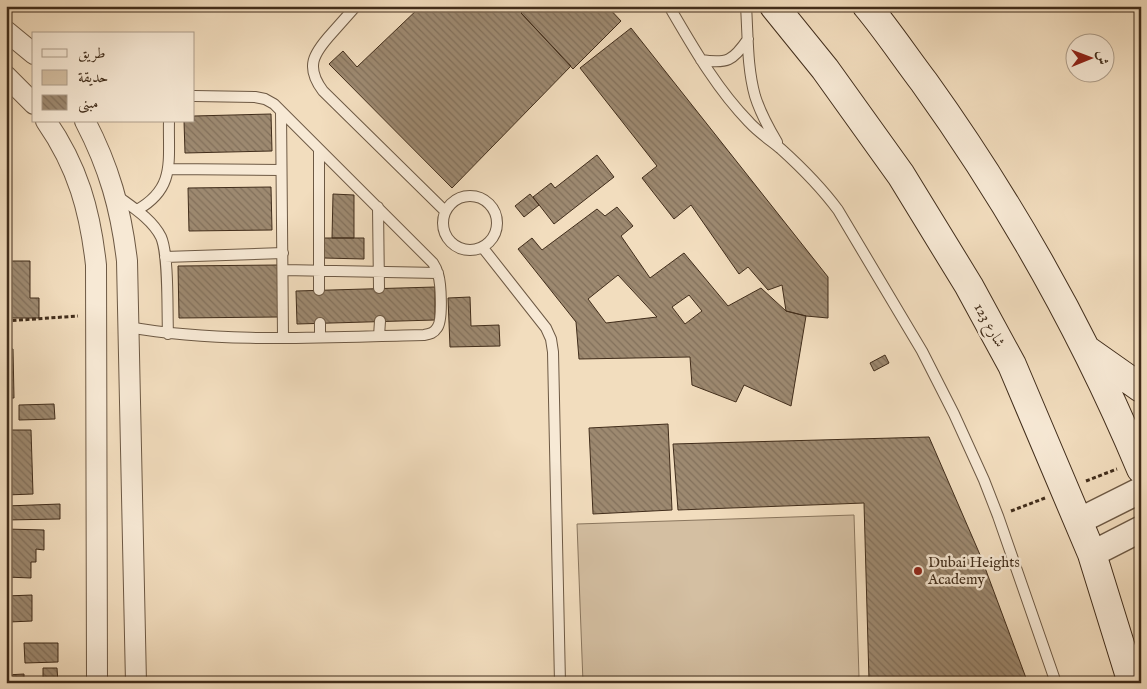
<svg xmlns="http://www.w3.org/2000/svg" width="1147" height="689" font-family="'IM FELL English',Amiri,serif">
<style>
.park{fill:#d4bfa2;stroke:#8a765e}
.building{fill:url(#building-back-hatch);stroke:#412d1b;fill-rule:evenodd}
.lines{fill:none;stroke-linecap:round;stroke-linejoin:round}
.service-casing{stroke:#6d5944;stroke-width:12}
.minor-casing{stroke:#6d5944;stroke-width:22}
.tertiary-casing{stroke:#6d5944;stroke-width:28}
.secondary-casing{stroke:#412d1b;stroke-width:30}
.path{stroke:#412d1b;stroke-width:3;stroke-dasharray:4 2.5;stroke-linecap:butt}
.service{stroke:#f7e9d5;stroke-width:10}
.minor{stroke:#f7e9d5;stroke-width:20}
.tertiary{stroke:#f7e9d5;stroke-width:25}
.secondary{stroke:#f7e9d5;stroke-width:28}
.poi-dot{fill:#8f2418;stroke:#f7e9d5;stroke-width:2}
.labels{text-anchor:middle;stroke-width:5;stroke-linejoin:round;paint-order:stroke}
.street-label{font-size:15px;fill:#412d1b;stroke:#f7e9d5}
.poi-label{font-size:15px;fill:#412d1b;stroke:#f7e9d5;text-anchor:start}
</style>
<defs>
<pattern id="building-back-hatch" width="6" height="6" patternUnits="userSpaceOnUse" patternTransform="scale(1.25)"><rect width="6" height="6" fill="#9d8970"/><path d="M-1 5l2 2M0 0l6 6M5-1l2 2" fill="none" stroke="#82705b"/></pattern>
</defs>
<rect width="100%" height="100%" fill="#f2ddbe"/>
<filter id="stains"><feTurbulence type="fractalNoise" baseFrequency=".004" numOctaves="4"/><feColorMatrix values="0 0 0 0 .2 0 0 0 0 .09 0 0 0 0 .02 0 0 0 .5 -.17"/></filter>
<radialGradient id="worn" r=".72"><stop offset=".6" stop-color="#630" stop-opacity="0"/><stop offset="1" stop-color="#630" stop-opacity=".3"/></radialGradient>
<path class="park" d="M854,515L859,677L688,683H583L577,524Z"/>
<path class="building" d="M421,6H528L521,13L571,66L452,188L329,64L343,51L357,67Z
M528,6H607L621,21L573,69L521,13Z
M631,28L828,277V318L806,316L786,311L782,285L768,290L748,267L739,274L691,205L674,219L642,178L657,166L580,68Z
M271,114L272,151L185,153L184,121H194V116Z
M597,155L614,177L554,224L533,197L551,183L555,188Z
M271,187L272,230L189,231L188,188Z
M333,194L354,195V238H332Z
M530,194L539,205L524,217L515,206Z
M617,207L633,226L621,236L650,278L684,253L728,306L761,288L786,311L806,316L791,406L744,385L736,402L692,385L690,357L579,359L576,322L518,249L532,238L542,250L597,209L605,216ZM618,275L657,317L606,323L588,299ZM689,295L702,311L685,324L672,307Z
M324,238H364V259L324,258Z
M6,261H30V298H39V318H6Z
M278,265V317L179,318L178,266Z
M435,287V320L297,324L296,291Z
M470,297L471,326L499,325L500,346L450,347L448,298Z
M6,349H13L14,398H6Z
M885,355L889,363L874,371L870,363Z
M54,404L55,419L19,420V405Z
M668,424L672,510L593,514L589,428Z
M6,430H31L33,494L6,495Z
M929,437L981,557L1026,678L869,680L864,503L678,510L673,444Z
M60,504V519L6,520V506Z
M6,529L44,530V550L36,549V562H31V578L6,577Z
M32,595V621L9,622L10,657H6V596Z
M24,643H58V662L25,663Z
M43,668H57L58,683H43Z
M24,674V683H6V675Z"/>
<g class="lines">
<g class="service-casing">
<path id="service" d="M356,6C348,15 340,24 332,33C313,54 305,67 323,91L445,211
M669,6C693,47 716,88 749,122C758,132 770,140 781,149C802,168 821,187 838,210L922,351L954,414L984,480L998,516L1056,683
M746,6C748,36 747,67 755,96C760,112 768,127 777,142
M701,60C727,64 733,61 748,39
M281,111L283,337
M319,149V290
M168,169L281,170
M116,195C132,207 152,219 161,237C169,255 167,312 168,334
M443 223a27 27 0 1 1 54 0a27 27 0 1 1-54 0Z
M378,207L379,288
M137,210C176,188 168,161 169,121
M483,248L546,328L551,339L553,352L560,683
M165,257L283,253
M283,270L438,273
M128,327C225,344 326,337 424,335C430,334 434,333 437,328C443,321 441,283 438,274C437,270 435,266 433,263L274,104L265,99L255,97L194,96
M379,336L380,321
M320,337V323"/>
</g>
<g class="minor-casing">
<path id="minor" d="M6,31L34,54
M6,76L34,104
M46,121C78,167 90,211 96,265L97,683
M85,121C109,167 121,209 127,261L136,683"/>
</g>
<g class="tertiary-casing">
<path id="tertiary" d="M1079,521L1141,490
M1092,554L1141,529"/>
</g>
<g class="secondary-casing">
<path id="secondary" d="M774,6L825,69L901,175L969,286L1012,365L1092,554L1132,683
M867,6C887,30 905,57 924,82C1010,202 1084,333 1141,469
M1087,350L1141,388"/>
</g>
<path class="path" d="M6,321L78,316
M1086,481L1117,469
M1011,511L1045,498"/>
<use href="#service" class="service"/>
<use href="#minor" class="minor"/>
<use href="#tertiary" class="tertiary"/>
<use href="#secondary" class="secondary"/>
</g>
<circle class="poi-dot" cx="918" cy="571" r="5"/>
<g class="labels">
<g class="street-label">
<text transform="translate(990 325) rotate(61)" y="5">شارع 123</text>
</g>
<g class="poi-label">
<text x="928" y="567">Dubai Heights<tspan x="928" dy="17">Academy</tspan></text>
</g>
</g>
<rect width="1147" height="689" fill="none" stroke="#f2ddbe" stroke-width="25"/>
<rect x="8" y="8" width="1132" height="674" fill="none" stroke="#412d1b" stroke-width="2.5"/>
<rect x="12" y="12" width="1122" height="664" fill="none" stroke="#412d1b"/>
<rect x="32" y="32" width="162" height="90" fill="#f7e9d5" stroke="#ae9e8b"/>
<rect x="42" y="49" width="25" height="8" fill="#f7e9d5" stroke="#ae9e8b"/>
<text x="78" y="58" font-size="15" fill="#412d1b">طريق</text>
<rect x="42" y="70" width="25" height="15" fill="#d4bfa2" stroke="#ae9e8b"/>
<text x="78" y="82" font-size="15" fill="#412d1b">حديقة</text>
<rect x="42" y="95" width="25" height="15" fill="url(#building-back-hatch)" stroke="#ae9e8b"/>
<text x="78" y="108" font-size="15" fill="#412d1b">مبنى</text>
<g transform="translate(1090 58) rotate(89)"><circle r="24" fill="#f7e9d5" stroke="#ae9e8b"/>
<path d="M0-4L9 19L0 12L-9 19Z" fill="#8f2418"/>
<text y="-8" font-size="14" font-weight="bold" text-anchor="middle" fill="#412d1b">ش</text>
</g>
<rect width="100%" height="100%" filter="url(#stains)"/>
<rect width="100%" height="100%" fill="url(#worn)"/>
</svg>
